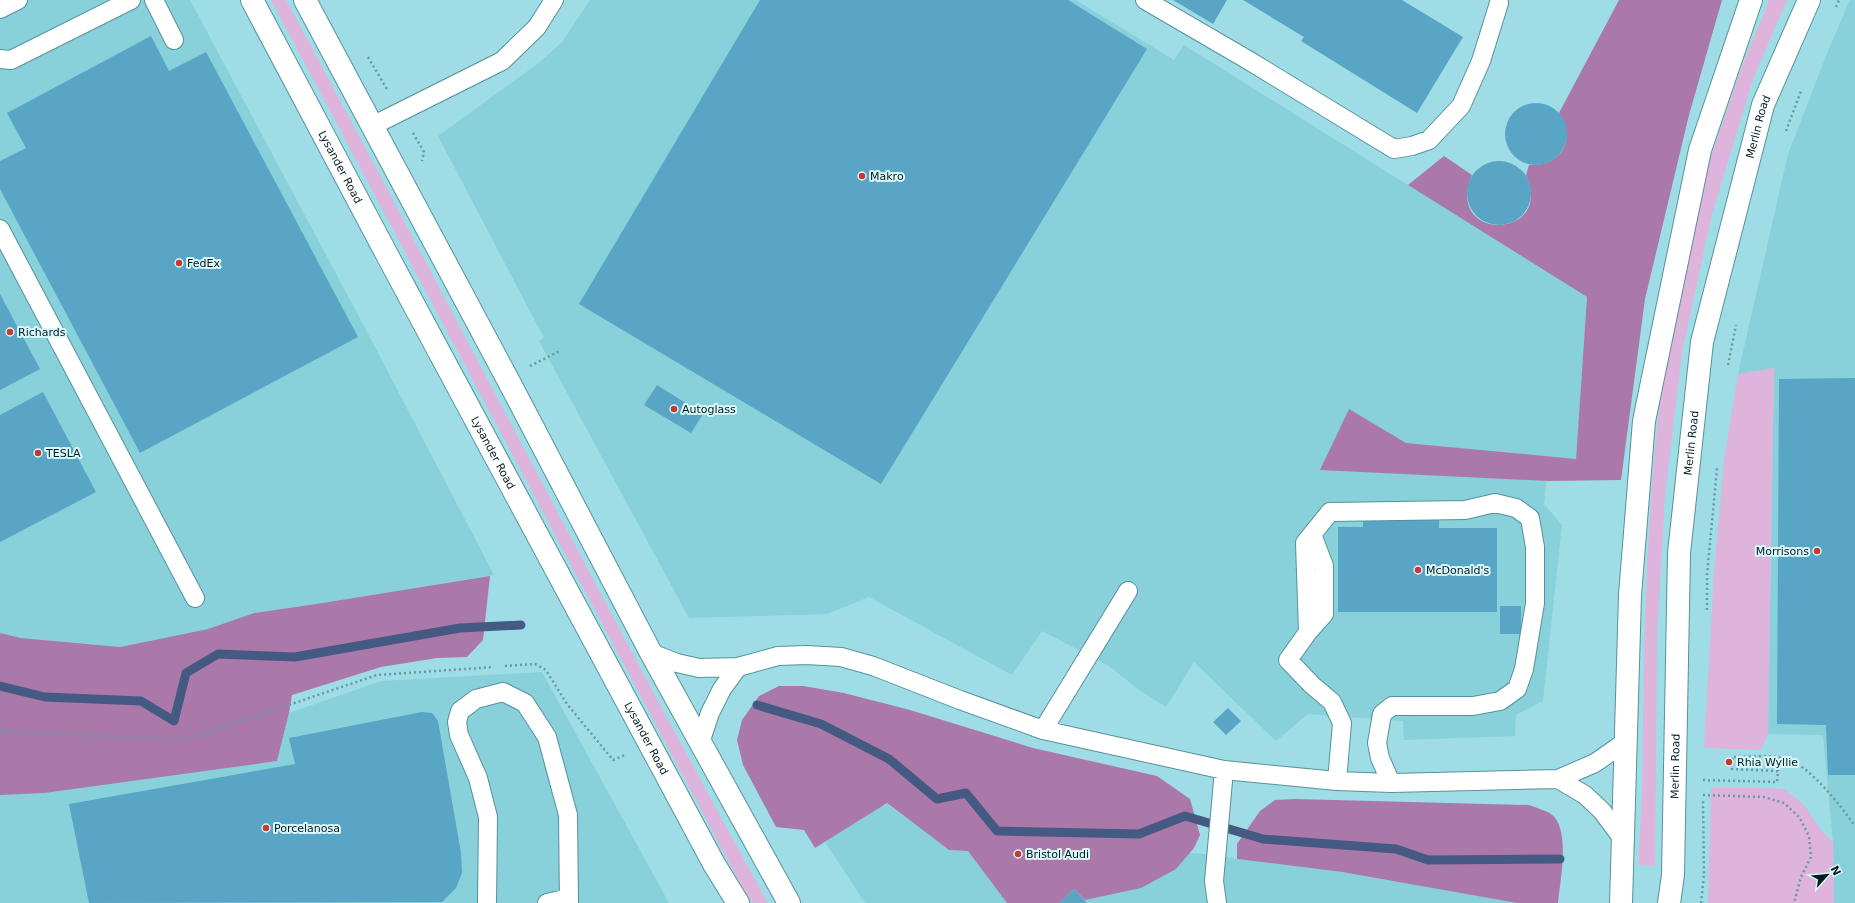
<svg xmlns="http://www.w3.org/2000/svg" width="1855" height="903" font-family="'DejaVu Sans',sans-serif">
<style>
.built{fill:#88d0da}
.green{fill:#deb3dc}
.forest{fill:#ab79a9}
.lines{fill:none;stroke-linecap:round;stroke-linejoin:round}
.stream{stroke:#445a82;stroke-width:9}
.building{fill:#58a5c6}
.service-casing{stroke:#56929b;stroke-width:20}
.tertiary-casing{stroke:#56929b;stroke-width:24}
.path{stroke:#6899a0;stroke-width:2.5;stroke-dasharray:2 3;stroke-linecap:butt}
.service{stroke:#fff;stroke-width:18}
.tertiary{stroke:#fff;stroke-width:22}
.poi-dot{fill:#c63831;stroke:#daf8fc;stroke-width:1.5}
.labels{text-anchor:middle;stroke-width:4;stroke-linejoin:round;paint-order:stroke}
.street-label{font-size:11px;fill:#031c1f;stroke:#daf8fc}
.poi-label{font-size:11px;fill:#031c1f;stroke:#daf8fc;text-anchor:start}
</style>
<rect width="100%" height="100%" fill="#9fdde6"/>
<path class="built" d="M0,0H190L364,326L494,575L316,604L254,613L208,629L120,647L21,638L0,633Z
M590,0H1076L1174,60L1184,45L1587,297L1576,459L1549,457L1544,504L1562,525L1543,701L1516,715L1515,736L1404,740L1403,721L1308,714L1276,741L1194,662L1166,707L1139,690L1109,666L1042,631L1012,675L869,597L827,614L689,618L539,341L544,338L438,136L540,62L562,42Z
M1850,0H1855V903H1834L1833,843L1823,735L1768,734L1774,368L1738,374L1788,154L1828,51Z
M542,672L669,903H0V793L277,761L289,713L381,681Z
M886,803L949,850L1193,853L1216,855L1237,859L1342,872L1517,903H865L825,842Z"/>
<path class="green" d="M271,0H286C448,300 603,605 768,903H752L740,883Z
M1769,0H1787L1753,79L1712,214L1682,352L1665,495L1657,637L1655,866L1638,865L1642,799L1644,653L1647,565L1652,483L1660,398L1677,300L1709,163L1741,69Z
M1774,368L1768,734L1761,750L1704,748L1714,572L1724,459L1738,374Z
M1711,788H1764L1784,789L1804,805L1821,830L1833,843L1834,903H1708Z"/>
<path class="forest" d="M1619,0H1722L1689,115L1645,299L1621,480L1548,481L1320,470L1349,409L1406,443L1576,459L1587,297L1408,185L1444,156L1472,175C1443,242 1555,241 1526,175L1529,165C1561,167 1577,140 1559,113Z
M490,576L483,640L467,657L437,658L381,667L292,695L289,713L277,761L44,793L0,795V633L21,638L120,647L208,629L254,613L316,604Z
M779,686H803L844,693L910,710L1033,748L1157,776L1190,799L1200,835L1194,848L1176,869L1141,888L1085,900L1074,889L1059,903H1007L968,851L949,850L887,803L815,848L804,830L776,827L743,765L737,740L742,720L759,696Z
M1295,799L1529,805C1536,808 1545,810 1551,814C1571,828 1560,881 1558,903H1517L1342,872L1237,859V844L1260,811L1275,800Z"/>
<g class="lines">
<path class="stream" d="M0,686L45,697L141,701L174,721L186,673L218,654L295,657L460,628L521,625
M757,705L821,724L889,759L937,799L966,793L997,831L1139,834L1185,816L1263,839L1396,849L1428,860L1560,859"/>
</g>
<path class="building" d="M760,0H1068L1147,49L881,484L579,304Z
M1173,0H1227L1213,24Z
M1243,0H1402L1463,37L1417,113L1301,41L1304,37Z
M151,36L169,71L206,52L358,337L140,453L0,189V161L26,148L7,113Z
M1505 134a31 31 0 1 1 62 0a31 31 0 1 1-62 0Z
M1467 193a32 32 0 1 1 64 0a32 32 0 1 1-64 0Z
M0,294L40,369L0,390Z
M1855,378V775H1828L1826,725L1777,724L1779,379Z
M657,385L703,414L691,433L644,405Z
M43,392L96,492L0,542V415Z
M1363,518L1439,519V528H1497V612H1338V527H1363Z
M1500,606H1521V634H1500Z
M1228,708L1241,721L1226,735L1213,722Z
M422,712L432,713L438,721L461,853L462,873L456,888L442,902L89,903L69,804L295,764L289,738Z
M1074,889L1087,903H1059Z"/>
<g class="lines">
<g class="service-casing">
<path id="service" d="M154,0L174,40
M1145,0L1248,60L1394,149L1412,146L1429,140L1461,106L1481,61L1499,3
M0,9L18,0
M0,59L11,60L131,0
M372,126L502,61L537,27L554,0
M0,229L195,598
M1308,632L1324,614V566L1312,534
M651,653L677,663L699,668L738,667L778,656L807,655L841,657L873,666L960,700L1043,730L1224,770L1337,781L1391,783L1558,779L1595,763L1625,742
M1043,730L1128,591
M700,743L710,713L722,689L738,667
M1558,779L1585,795L1602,811L1622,838
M1337,781L1342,723L1332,702L1312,685L1288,660L1308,632L1305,543L1330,512L1465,510L1495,503L1516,508L1530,518L1535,547V603L1524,669L1517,689L1500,701L1473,706H1392L1382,714L1377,743L1380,758L1391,783
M487,903L488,817L478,778L459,735L457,722L460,711L476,699L503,692L525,703L547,737L568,815L569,903
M547,903L569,898
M1217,903L1214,881L1224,770"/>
</g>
<g class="tertiary-casing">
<g id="tertiary">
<path id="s1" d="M252,0L385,251L714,864L738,903"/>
<path d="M305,0L507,378L651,653L789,903"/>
<path d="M1621,903L1630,595L1644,421L1700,150L1751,0"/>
<path id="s2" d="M1669,903L1673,875L1679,553L1702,342L1763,105L1809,0"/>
</g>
</g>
<path class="path" d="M1836,7L1839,0
M368,57L388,91
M1786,131L1801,91
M413,133L424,152L422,161
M1728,365L1736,325
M530,366L560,351
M1707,610V575L1717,468
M505,666L535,664L546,670L567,704L613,760L625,755
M0,731L185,740L377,675L494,667
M1703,780L1777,782L1778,771L1732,769V757C1750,757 1770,754 1787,759C1810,766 1841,806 1854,825
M1703,795L1764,797L1784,803L1799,817L1809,836L1811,857L1801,877L1794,903
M1701,903L1704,875L1703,799"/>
<use href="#service" class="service"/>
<use href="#tertiary" class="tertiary"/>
</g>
<g class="poi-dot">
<circle cx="862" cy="176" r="4"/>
<circle cx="179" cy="263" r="4"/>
<circle cx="10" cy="332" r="4"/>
<circle cx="674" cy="409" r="4"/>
<circle cx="38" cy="453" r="4"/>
<circle cx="1817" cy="551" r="4"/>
<circle cx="1418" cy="570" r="4"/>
<circle cx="1729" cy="762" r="4"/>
<circle cx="266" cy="828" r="4"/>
<circle cx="1018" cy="854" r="4"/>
</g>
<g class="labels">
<g class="street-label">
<text dy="4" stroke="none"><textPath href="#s2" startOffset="785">Merlin Road</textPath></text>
<text dy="4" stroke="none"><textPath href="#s1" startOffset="189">Lysander Road</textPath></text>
<text dy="4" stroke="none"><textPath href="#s2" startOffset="461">Merlin Road</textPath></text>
<text dy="4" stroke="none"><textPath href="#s1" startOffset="513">Lysander Road</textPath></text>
<text dy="4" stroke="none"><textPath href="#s1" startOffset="837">Lysander Road</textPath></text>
<text dy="4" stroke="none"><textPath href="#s2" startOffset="137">Merlin Road</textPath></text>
</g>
<g class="poi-label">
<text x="870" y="180">Makro</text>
<text x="187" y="267">FedEx</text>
<text x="18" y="336">Richards</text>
<text x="682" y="413">Autoglass</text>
<text x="46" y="457">TESLA</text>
<text x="1809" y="555" text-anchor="end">Morrisons</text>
<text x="1426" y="574">McDonald's</text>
<text x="1737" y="766">Rhia Wyllie</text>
<text x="274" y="832">Porcelanosa</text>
<text x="1026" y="858">Bristol Audi</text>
</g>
</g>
<g transform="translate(1827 875) rotate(63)" stroke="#daf8fc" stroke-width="3" paint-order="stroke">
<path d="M0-3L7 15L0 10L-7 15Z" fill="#031c1f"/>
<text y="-6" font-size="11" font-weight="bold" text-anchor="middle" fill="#031c1f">N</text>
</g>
</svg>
